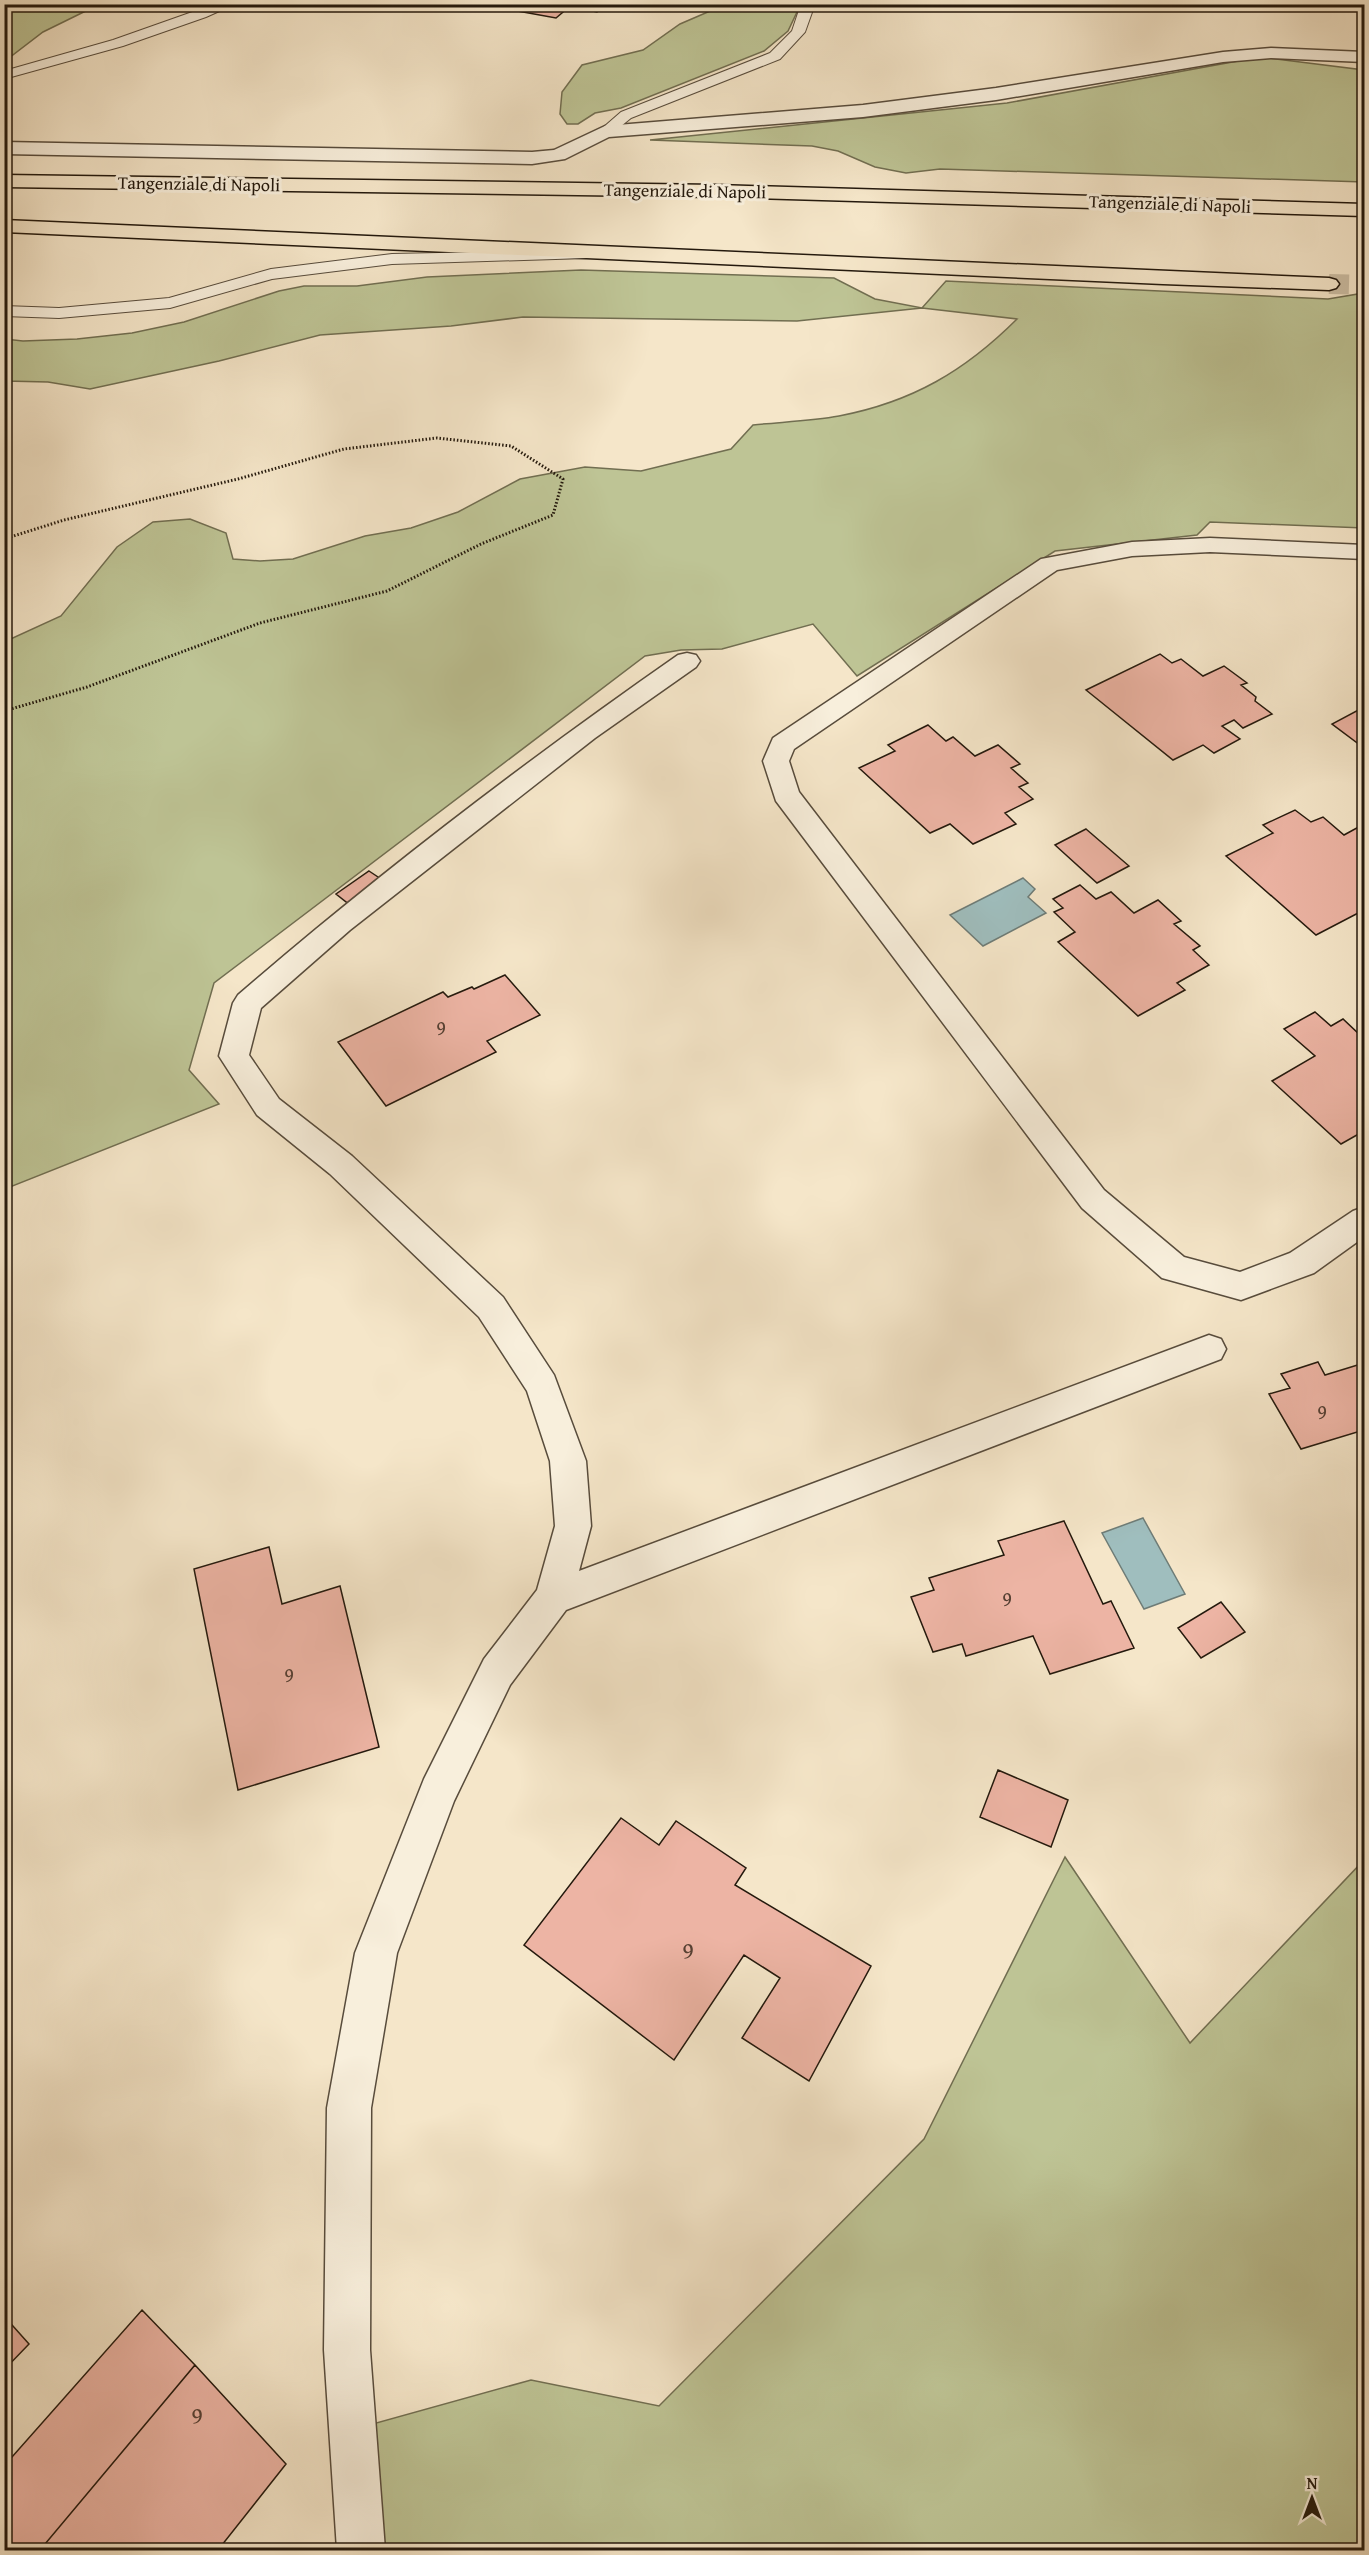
<svg xmlns="http://www.w3.org/2000/svg" width="1369" height="2555" font-family="'Gentium Book Plus',serif">
<style>
.green{fill:#bec495;stroke:#716e51;stroke-width:1.5}
.water{fill:#9fbebe;stroke:#6e7c77;stroke-width:1.5}
.building{fill:#edb4a4;stroke:#24190d;stroke-width:1.5}
.lines{fill:none;stroke-linecap:round;stroke-linejoin:round}
.highway-tunnel{stroke:#cbbda3;stroke-width:20;stroke-dasharray:20 10;stroke-linecap:butt}
.lane-casing{stroke:#584c3c;stroke-width:2}
.street-casing{stroke:#584c3c;stroke-width:3}
.highway-casing{stroke:#24190d;stroke-width:3}
.path{stroke:#24190d;stroke-width:3;stroke-dasharray:1.5 2;stroke-linecap:butt}
.lane{fill:#f8efdc;fill-rule:evenodd}
.street{fill:#f8efdc;fill-rule:evenodd}
.highway{fill:#f5e6c9;fill-rule:evenodd}
.labels{text-anchor:middle;stroke-width:6;stroke-linejoin:round;paint-order:stroke}
.far-street-label{font-size:18px;fill:#24190d;stroke:#f8efdc}
.number-label{font-size:20px;fill:#564033}
.near-number-label{font-size:24px;fill:#564033}
</style>
<rect width="100%" height="100%" fill="#f5e6c9"/>
<filter id="stains"><feTurbulence type="fractalNoise" baseFrequency=".00333" numOctaves="4"/><feColorMatrix values="0 0 0 0 .2 0 0 0 0 .09 0 0 0 0 .02 0 0 0 .5 -.17"/></filter>
<radialGradient id="worn" r=".72"><stop offset=".6" stop-color="#630" stop-opacity="0"/><stop offset="1" stop-color="#630" stop-opacity=".3"/></radialGradient>
<path class="green" d="M5,4H98V5L43,32L5,61Z
M724,5H797V12L788,31L764,51L621,108L595,113L578,124H567L560,114L562,92L582,65L643,50L680,24Z
M1260,57L1364,70V182L940,169L906,173L875,167L838,151L812,146L650,140L1007,103Z
M581,270L834,278L875,299L922,308L946,281L1328,299L1364,293V528L1210,522L1197,535L1055,551L857,676L813,624L722,649L681,650L645,656L214,983L189,1070L219,1104L5,1189L4,642L61,616L117,547L153,522L190,519L226,533L233,559L260,561L293,559L365,536L411,528L458,512L520,479L585,467L641,471L731,449L753,425C781,422 811,421 839,416C912,402 965,371 1017,319L922,308L797,321L523,317L451,326L320,335L219,361L90,389L48,382L5,381V339L23,341L77,339L132,333L184,322L279,291L304,286H357L427,277Z
M1065,1857L1190,2043L1364,1860V2550H380L369,2425L531,2380L659,2406L924,2139Z"/>
<path class="water" d="M1023,878L1035,889L1028,897L1046,913L983,946L950,915Z
M1143,1518L1185,1594L1144,1609L1102,1533Z"/>
<path class="building" d="M518,4H559L569,7L556,18L512,10Z
M559,4H605L597,12Z
M1160,654L1172,663L1181,659L1203,676L1224,666L1247,683L1241,685L1256,697L1255,701L1272,714L1243,728L1234,720L1222,726L1240,739L1214,753L1203,745L1173,760L1086,690Z
M1364,707V748L1332,724Z
M928,725L946,741L953,737L975,756L998,745L1020,764L1011,768L1028,783L1019,787L1033,799L1005,813L1016,824L973,844L950,824L930,833L859,768L895,751L888,745Z
M1295,810L1311,822L1323,817L1344,835L1364,824V910L1316,935L1226,856L1273,833L1263,825Z
M1086,829L1129,866L1097,883L1055,845Z
M369,871L384,881L350,905L336,894Z
M1080,885L1096,899L1111,892L1134,913L1158,900L1181,921L1174,924L1200,946L1193,950L1209,965L1177,983L1185,990L1138,1016L1058,942L1075,932L1054,912L1063,908L1053,899Z
M505,975L540,1015L487,1041L496,1052L386,1106L338,1042L443,992L448,997L472,987L474,989Z
M1315,1012L1331,1026L1343,1019L1359,1034L1364,1031V1131L1341,1144L1272,1081L1315,1056L1284,1029Z
M1318,1362L1325,1375L1364,1363V1430L1301,1449L1269,1394L1290,1388L1281,1374Z
M1064,1521L1103,1604L1111,1601L1134,1648L1050,1674L1033,1636L966,1656L962,1644L933,1652L911,1597L934,1590L929,1578L1004,1555L998,1541Z
M269,1547L282,1604L340,1586L379,1747L238,1790L194,1569Z
M1221,1602L1245,1632L1201,1658L1178,1628Z
M998,1770L1068,1800L1051,1847L980,1817Z
M621,1818L659,1845L676,1821L746,1868L735,1885L871,1966L809,2081L742,2038L780,1978L744,1955L674,2060L524,1945Z
M142,2310L195,2365L40,2550H4V2466Z
M4,2316L29,2344L4,2370Z
M195,2365L286,2464L218,2550H40Z"/>
<g class="lines">
<path class="highway-tunnel" d="M1329,284L1364,285"/>
<g class="lane-casing">
<path id="lane" d="M215,4H235L206,17L123,46L4,79V71L113,40Z
M801,4H815L805,32L780,59L631,118L610,135L605,136L598,132L621,112L770,53L792,31Z
M581,250L587,252L589,255L587,258L392,264L272,279L170,308L59,318L4,316V306L59,308L169,298L271,269L392,254Z"/>
</g>
<g class="street-casing">
<path id="street" d="M1271,48L1364,52V62L1271,58L1223,62L996,100L863,117L609,137L565,159L532,164L4,154V142L532,152L554,150L605,126L863,105L996,88L1223,52Z
M1210,538L1364,545V559L1210,552L1132,556L1057,570L794,749L789,761L799,792L1104,1190L1184,1257L1240,1272L1290,1253L1353,1211L1364,1207V1237L1314,1273L1241,1300L1162,1278L1082,1208L776,801L763,761L773,738L1041,559L1132,542Z
M687,653L696,655L700,661L696,667L595,738L350,930L261,1008L249,1055L279,1099L352,1156L503,1297L554,1375L586,1461L591,1526L579,1571L1209,1335L1221,1339L1226,1349L1221,1359L566,1610L510,1685L454,1801L397,1953L371,2108L370,2350L385,2550H337L324,2350L327,2108L355,1953L424,1779L484,1659L537,1590L555,1526L550,1461L527,1391L479,1317L330,1174L257,1115L219,1056L233,1003L238,995C378,874 526,761 678,655Z"/>
</g>
<g class="highway-casing">
<path id="highway" d="M4,175L717,185L1364,204V216L717,197L4,187Z
M4,220L1329,278L1336,280L1339,284L1336,288L1329,290L1163,284L4,232Z"/>
</g>
<path class="path" d="M4,539L64,520L238,479L344,449L437,438L511,446L563,479L553,515L481,544L387,591L260,623L87,687L4,711"/>
<use href="#lane" class="lane"/>
<use href="#street" class="street"/>
<use href="#highway" class="highway"/>
</g>
<g class="labels">
<g class="far-street-label">
<text transform="translate(199 184) rotate(1)" y="6">Tangenziale di Napoli</text>
<text transform="translate(685 191) rotate(1)" y="6">Tangenziale di Napoli</text>
<text transform="translate(1170 204) rotate(2)" y="6">Tangenziale di Napoli</text>
</g>
<g class="number-label">
<text x="441" y="1035">9</text>
<text x="1322" y="1419">9</text>
<text x="1007" y="1606">9</text>
<text x="289" y="1682">9</text>
</g>
<g class="near-number-label">
<text x="688" y="1958">9</text>
<text x="197" y="2423">9</text>
</g>
</g>
<rect width="1369" height="2555" fill="none" stroke="#f5e6c9" stroke-width="24"/>
<rect x="6" y="6" width="1357" height="2543" fill="none" stroke="#24190d" stroke-width="3"/>
<rect x="12" y="12" width="1345" height="2531" fill="none" stroke="#24190d" stroke-width="1.5"/>
<g transform="translate(1312 2498)" stroke="#f8efdc" stroke-width="4.5" paint-order="stroke">
<path d="M0-4.5L10 22L0 15L-10 22Z" fill="#24190d"/>
<text y="-9" font-size="16" font-weight="bold" text-anchor="middle" fill="#24190d">N</text>
</g>
<rect width="100%" height="100%" filter="url(#stains)"/>
<rect width="100%" height="100%" fill="url(#worn)"/>
</svg>
